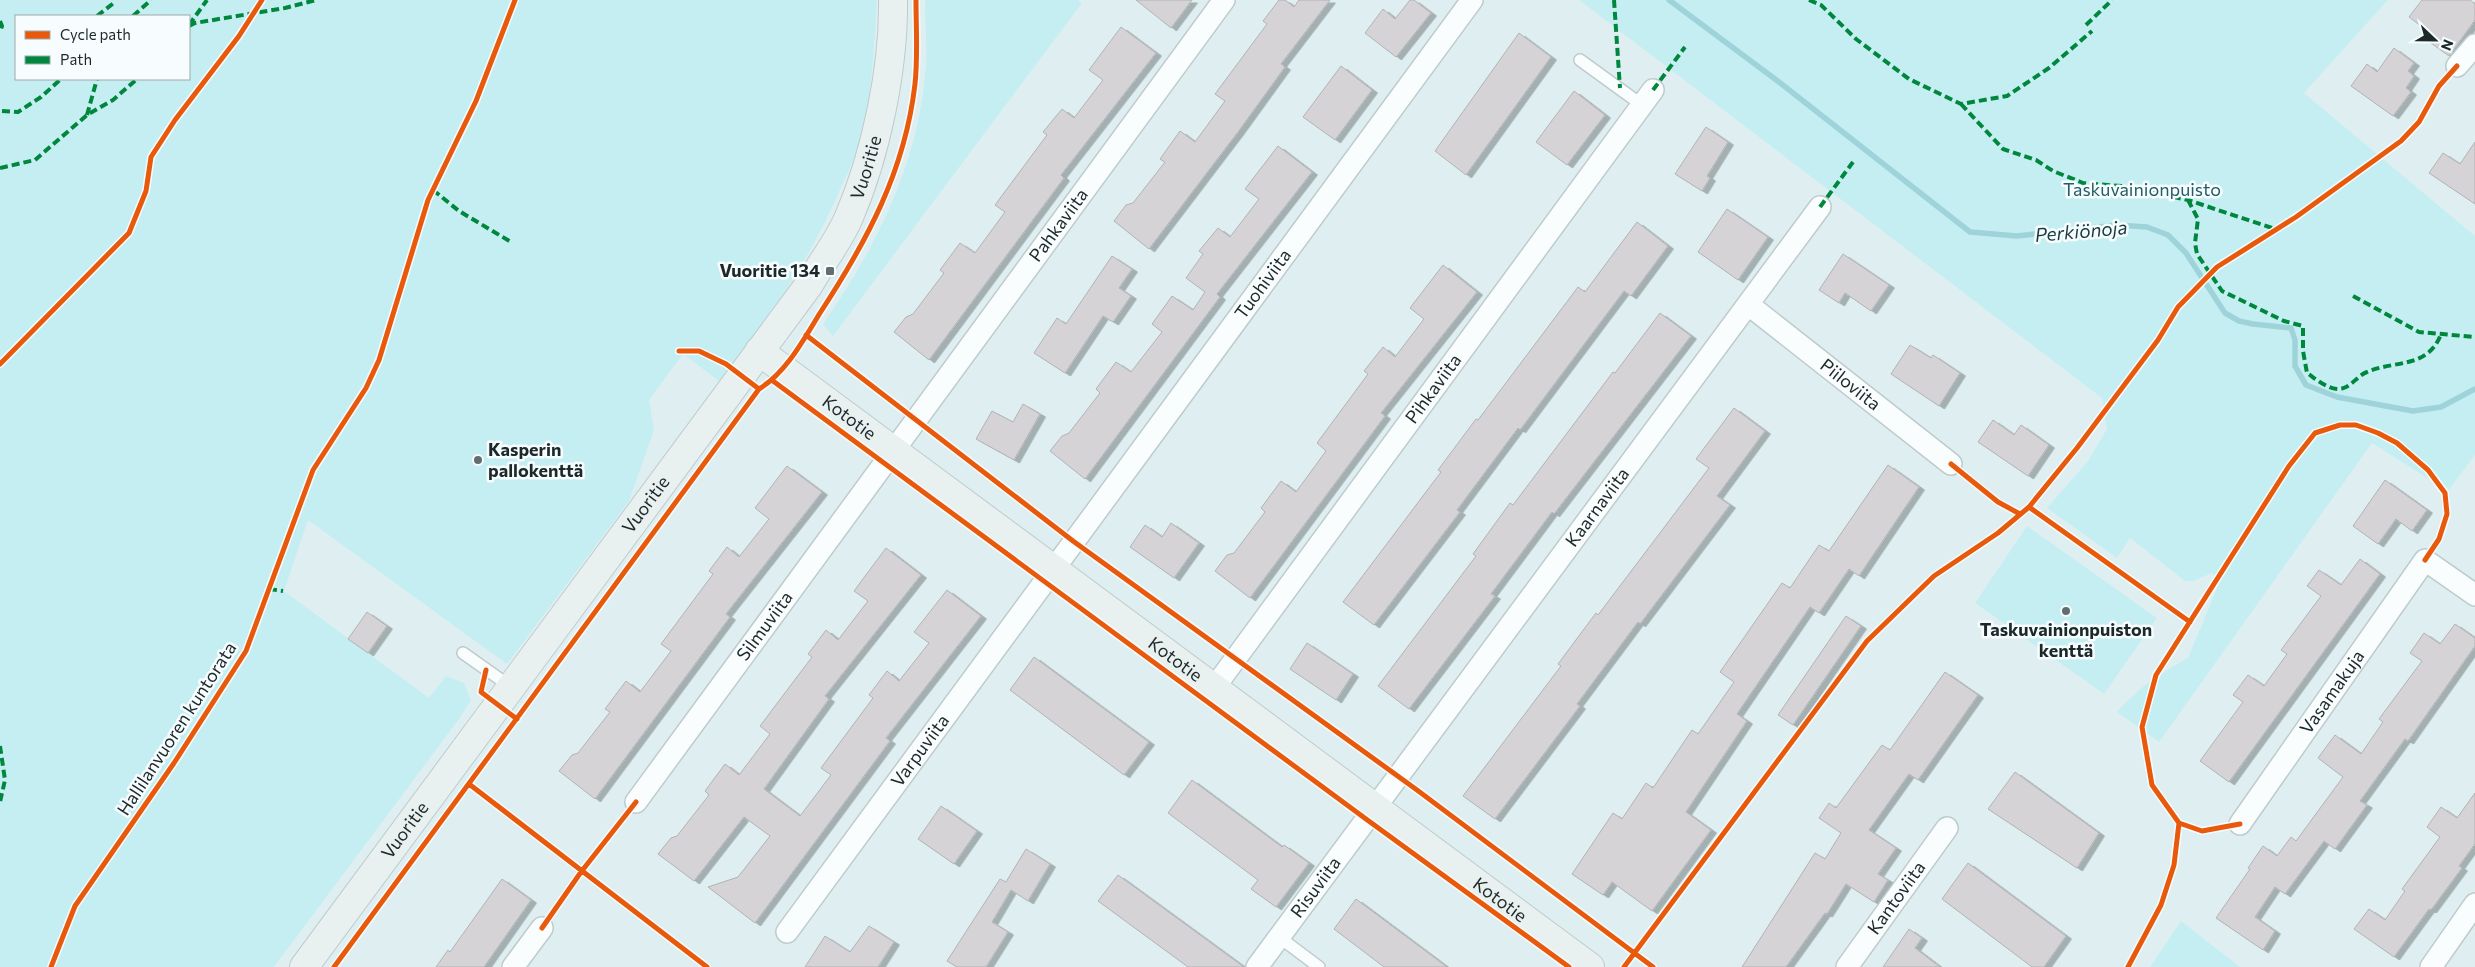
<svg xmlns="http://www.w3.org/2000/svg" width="2475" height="967" font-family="Commissioner,sans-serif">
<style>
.green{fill:#c5eef3;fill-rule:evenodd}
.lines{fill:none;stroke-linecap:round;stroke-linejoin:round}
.stream{stroke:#9ed3d9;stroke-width:5.5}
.building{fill:#d6d3d7;stroke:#b0b3b5;filter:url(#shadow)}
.lane-casing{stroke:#becbcc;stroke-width:14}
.street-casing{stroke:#becbcc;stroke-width:24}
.secondary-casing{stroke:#becbcc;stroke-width:30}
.lane{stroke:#fafdfd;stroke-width:11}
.street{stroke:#fafdfd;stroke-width:21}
.secondary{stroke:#e9f0f0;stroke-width:28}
.quiet{stroke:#00873e;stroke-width:4;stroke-dasharray:8 4;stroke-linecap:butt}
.cycleway-casing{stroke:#f7fdfe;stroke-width:8}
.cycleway{stroke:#e8590c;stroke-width:5}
.poi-dot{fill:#616e6f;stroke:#f7fdfe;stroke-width:2}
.labels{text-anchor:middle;stroke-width:5;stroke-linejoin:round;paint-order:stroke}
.street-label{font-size:18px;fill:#1d2829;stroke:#f7fdfe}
.park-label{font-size:18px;fill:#245d64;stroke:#f7fdfe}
.poi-label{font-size:18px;font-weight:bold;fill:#1d2829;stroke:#f7fdfe;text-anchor:end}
.water-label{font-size:19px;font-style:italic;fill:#193b3f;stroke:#f7fdfe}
</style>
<defs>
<filter id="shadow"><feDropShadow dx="5.5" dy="3" stdDeviation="0" flood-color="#0004"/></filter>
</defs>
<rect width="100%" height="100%" fill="#dfeff1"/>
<path class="green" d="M0,0H877C874,48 872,97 860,143C856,157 848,172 842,185C812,257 768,321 719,381L683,354L649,400L654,430L629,501L507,664L308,520L284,591L429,698L446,676L464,683L471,700L459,719L274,967H0ZM16,16H189V79H16Z
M925,0H1078L1082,3L833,336L823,324C875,249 916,168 925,76C928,51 925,25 925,0Z
M1579,0H2388L2304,93L2475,236V455L2448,491L2372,443L2159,742L2117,712C2139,688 2158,674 2188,658L2220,581L2212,573L2193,581H2185L2130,538L2117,558L2047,508L2088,461L2107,429L2102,398Z
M2027,526L2157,618L2104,694L1975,603Z
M2181,921L2240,967H2150Z"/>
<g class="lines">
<path class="stream" d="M1669,0L1779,82L1970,232L2017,236L2117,225L2147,227L2168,235L2186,253L2225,313L2239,321L2253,324L2291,328L2295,340V366L2306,385L2337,397L2413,411L2441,407L2475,389"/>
</g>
<path class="building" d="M1136,0H1192L1171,28Z
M1279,0H1285L1294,7L1299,0H1330L1281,64L1285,67L1238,132L1149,249L1114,221L1126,205L1133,203L1165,162L1160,159L1180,131L1195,142L1225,101L1215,94L1267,24L1263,21Z
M1410,0H1414L1431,13L1396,57L1365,33L1383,9L1395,19Z
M2422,0H2470L2475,4V20L2449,56L2424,38L2429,32L2409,17Z
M1121,27L1156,53L1061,175L1064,178L929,360L894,332L906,317L913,314L944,273L940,270L960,243L975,253L1005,212L995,205L1047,135L1043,132L1062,109L1074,118L1103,80L1089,70Z
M1519,33L1551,57L1466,175L1435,151Z
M2394,48L2414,63L2408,71L2414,76L2406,88L2411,92L2393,116L2351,86L2367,64L2377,72Z
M1341,66L1372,90L1335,140L1303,117Z
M1574,91L1605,115L1567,165L1536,142Z
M1706,127L1728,142L1707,176L1710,178L1702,191L1675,174Z
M2475,142V204L2429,173L2443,153L2460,164Z
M1278,146L1312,172L1217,294L1220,297L1085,479L1050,451L1062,436L1069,433L1100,393L1096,389L1116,362L1131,372L1162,332L1152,324L1172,296L1193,310L1205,292L1186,278L1203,254L1199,251L1218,228L1230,237L1259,199L1245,189Z
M1727,209L1768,237L1738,280L1698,252Z
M1637,222L1668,246L1631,296L1624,291L1520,430L1518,428L1457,510L1460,512L1374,625L1343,602L1441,472L1438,470L1476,419L1478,420L1578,287L1585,292Z
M1843,254L1889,285L1871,311L1845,293L1839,303L1819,290Z
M1112,256L1132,269L1119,288L1131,296L1113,322L1103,316L1065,373L1034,353L1057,318L1066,324Z
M1443,265L1477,292L1381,413L1385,416L1250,598L1215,571L1227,555L1234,553L1265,512L1261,508L1281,481L1296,492L1326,451L1317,443L1368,374L1364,371L1383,347L1395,357L1424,319L1410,308Z
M1660,313L1691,336L1554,514L1552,512L1491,594L1495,596L1409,709L1378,686L1476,556L1473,554L1510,503L1513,505L1613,372L1615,373Z
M1910,345L1931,358L1933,355L1960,373L1939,406L1891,374Z
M1023,404L1040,414L1014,460L976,439L992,411L1013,422Z
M1734,408L1765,431L1717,496L1730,505L1640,624L1638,622L1577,704L1580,706L1495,819L1463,796L1561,666L1558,664L1596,613L1598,615L1709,468L1696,459Z
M1993,420L2014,435L2021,425L2049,445L2028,476L1978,442Z
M1888,465L1919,487L1859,576L1849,569L1819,613L1810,607L1737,714L1747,721L1686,812L1711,830L1652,911L1612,882L1603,895L1572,874L1613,813L1622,819L1646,783L1653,788L1692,730L1698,734L1734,682L1720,672L1782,583L1790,588L1819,545L1829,551Z
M787,466L822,492L726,614L730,617L595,799L559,771L572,755L578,753L610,712L605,709L626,681L640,692L671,651L661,644L713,574L709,571L727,547L739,557L769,519L755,508Z
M2385,480L2427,510L2412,531L2396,519L2378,544L2353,526Z
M1171,523L1199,543L1174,578L1130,547L1145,525L1162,537Z
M886,548L921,575L825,696L829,699L764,789L800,816L831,775L821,768L873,698L869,695L887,671L899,681L929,643L914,632L947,590L981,616L886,738L890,741L755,923L708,887L738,877L770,836L744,817L694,881L658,854L671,838L677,836L709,795L705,791L725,764L739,775L770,734L760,726L812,657L808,654L826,630L838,640L868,601L854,591Z
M2360,559L2380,574L2229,782L2200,761L2243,702L2233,695L2248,675L2264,686L2287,654L2281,650L2321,596L2307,586L2319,570L2341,585Z
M367,612L387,626L368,653L348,639Z
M1846,616L1861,626L1793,725L1778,715Z
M2455,624L2475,638V646L2408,741L2405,739L2360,801L2367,805L2335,849L2324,841L2285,894L2275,887L2255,917L2275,931L2263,950L2216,918L2250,869L2248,868L2263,846L2277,856L2291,837L2296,841L2343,777L2318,758L2335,735L2361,754L2383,722L2379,719L2422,661L2410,653L2424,633L2440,644Z
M1307,643L1353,674L1336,700L1290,669Z
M1034,657L1149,742L1124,775L1010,690Z
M1945,672L1978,695L1918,780L1909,774L1869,830L1896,848L1878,874L1888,880L1874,902L1846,884L1827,914L1825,913L1786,967H1742L1815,853L1825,859L1841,833L1819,818L1829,803L1836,808L1882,745L1890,750Z
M2015,772L2099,833L2077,868L1988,809Z
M1192,780L1282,847L1284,845L1309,863L1276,907L1251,889L1258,880L1168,813Z
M2475,793V844L2459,866L2462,868L2431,910L2429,909L2394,957L2354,929L2369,909L2385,920L2405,891L2402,889L2440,837L2427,827L2441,807L2457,818Z
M941,806L977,831L954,864L918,839Z
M1026,849L1050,864L1028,901L1011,890L992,922L1008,932L986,967H957L947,961L1000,879L1006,882Z
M1968,863L2066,936L2044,967H2032L1942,899Z
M1118,875L1244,967H1188L1098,901Z
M502,879L531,900L484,967H436L448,950L450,952Z
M1356,899L1447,967H1384L1334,929Z
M869,926L894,942L878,967H805L825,936L850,952Z
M1909,929L1922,938L1915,948L1940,967H1883Z"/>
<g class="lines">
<g class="lane-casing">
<path id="lane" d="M1580,60L1642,105
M463,653L511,687
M1279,937L1319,967"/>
</g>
<g class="street-casing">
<g id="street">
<path d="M2457,66L2475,45"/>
<path id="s1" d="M1749,305L1951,464"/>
<path id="s2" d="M1214,688L1653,90"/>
<path id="s3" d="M636,802L1224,0"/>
<path id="s4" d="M2240,824L2425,560L2475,595"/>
<path id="s5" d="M787,932L1472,0"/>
<path d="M513,967L542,928"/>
<path id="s6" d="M1257,967L1820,207"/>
<path id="s7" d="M1847,967L1947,828"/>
<path d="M2431,967L2475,904"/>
</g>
</g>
<g class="secondary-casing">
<g id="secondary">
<path id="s8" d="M759,351L1590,967"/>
<path id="s9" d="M304,967L808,286C821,263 839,241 849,217C876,154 894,68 893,0"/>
</g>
</g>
<use href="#lane" class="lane"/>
<use href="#street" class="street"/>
<use href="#secondary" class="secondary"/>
<path class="quiet" d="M1614,0L1620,88
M1809,0L1821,5L1856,39L1909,79L1961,104L2007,96L2049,68L2092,31
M97,16L115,2
M133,16L151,0
M0,21L2,26L0,32
M189,25L207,0
M2086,25L2112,0
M189,26L195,23L285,8L316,0
M1653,90L1685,47
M1961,104L2003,149L2036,160L2053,171L2083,183L2121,186L2188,200L2278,230
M2,111L18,112L41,97L61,79
M87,115L97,79
M0,168L35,160L87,115L113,100L137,79
M433,190L459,211L511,242
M2188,200L2198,219L2195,243L2197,254L2222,291L2284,321L2303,326V351L2307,373C2316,379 2326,388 2337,389C2350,390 2356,376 2367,372C2394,360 2428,369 2441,334
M1820,207L1853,162
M2353,296L2419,332L2475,337
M269,589L283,591
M0,746L5,780L0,802"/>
<g class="cycleway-casing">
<path id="cycleway" d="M806,335L1073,541L1417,790L1653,967
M679,351H699L726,364L759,389
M0,364L129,233L146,191L151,157L175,120L239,36L262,0
M773,381L1366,819L1569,967
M1951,464L1998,502L2020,514
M2029,507L2190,622
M486,670L481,692L517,719
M469,784L707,967
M2240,824L2202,831L2179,823L2152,785L2142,727L2156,675L2289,466L2315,433L2340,425H2356L2378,433L2397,443L2428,470L2445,493L2447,514L2439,539L2425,560
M542,928L581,872L636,802
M51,967L75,906L174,763L246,651L313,470L366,388L379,360L428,200L476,101L515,0
M334,967L759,389C786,373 804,339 820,313C867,241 905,171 915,84C918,56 916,28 916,0
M1624,967L1867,641L1934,576L1998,533L2029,507L2077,448L2158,340L2178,307L2217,267L2296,217L2401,141L2419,122L2439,86L2457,66
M2128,967L2161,905L2174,865L2179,823"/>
</g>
<use href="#cycleway" class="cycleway"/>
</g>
<g class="poi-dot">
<rect x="825" y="266" width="10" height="10" rx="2.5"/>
<circle cx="478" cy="460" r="5"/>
<circle cx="2066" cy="611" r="5"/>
</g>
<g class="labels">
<g class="street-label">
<text dy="6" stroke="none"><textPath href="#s9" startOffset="980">Vuoritie</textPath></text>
<text dy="6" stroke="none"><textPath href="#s3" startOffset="715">Pahkaviita</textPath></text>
<text dy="6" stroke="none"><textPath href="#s5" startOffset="804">Tuohiviita</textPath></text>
<text dy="6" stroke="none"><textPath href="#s1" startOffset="129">Piiloviita</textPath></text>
<text dy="6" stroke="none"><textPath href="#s2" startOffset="371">Pihkaviita</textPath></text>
<text dy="6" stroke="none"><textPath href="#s8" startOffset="112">Kototie</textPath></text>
<text dy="6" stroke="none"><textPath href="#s9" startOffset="575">Vuoritie</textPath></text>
<text dy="6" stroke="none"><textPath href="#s6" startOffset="572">Kaarnaviita</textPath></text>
<text dy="6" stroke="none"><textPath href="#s3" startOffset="218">Silmuviita</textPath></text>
<text dy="6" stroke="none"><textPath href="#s8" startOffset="518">Kototie</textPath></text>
<text dy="6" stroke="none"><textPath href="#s4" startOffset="161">Vasamakuja</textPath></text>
<text transform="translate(177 729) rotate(-57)" y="6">Hallilanvuoren kuntorata</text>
<text dy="6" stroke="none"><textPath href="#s5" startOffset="225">Varpuviita</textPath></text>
<text dy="6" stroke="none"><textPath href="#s9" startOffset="170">Vuoritie</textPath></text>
<text dy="6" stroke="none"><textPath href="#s6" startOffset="99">Risuviita</textPath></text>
<text dy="6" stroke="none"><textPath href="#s7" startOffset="85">Kantoviita</textPath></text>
<text dy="6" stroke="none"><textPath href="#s8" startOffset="922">Kototie</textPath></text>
</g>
<g class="park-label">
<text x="2142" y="196">Taskuvainionpuisto</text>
</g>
<g class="poi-label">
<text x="820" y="277">Vuoritie 134</text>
<text x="488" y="456" text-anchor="start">Kasperin<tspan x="488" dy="21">pallokenttä</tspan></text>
<text x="2066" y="636" text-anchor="middle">Taskuvainionpuiston<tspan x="2066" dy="21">kenttä</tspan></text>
</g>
<g class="water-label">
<text transform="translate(2081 231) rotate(-5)" y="7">Perkiönoja</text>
</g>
</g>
<rect x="15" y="15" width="175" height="65" fill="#f7fdfe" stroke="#a0a8a9"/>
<rect x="25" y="31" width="25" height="8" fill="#e8590c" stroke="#a0a8a9"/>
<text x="60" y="40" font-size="15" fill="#1d2829">Cycle path</text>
<rect x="25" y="56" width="25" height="8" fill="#00873e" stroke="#a0a8a9"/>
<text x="60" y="65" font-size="15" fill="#1d2829">Path</text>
<g transform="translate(2435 40) rotate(112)" stroke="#f7fdfe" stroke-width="4" paint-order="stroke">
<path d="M0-4L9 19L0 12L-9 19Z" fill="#1d2829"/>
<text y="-8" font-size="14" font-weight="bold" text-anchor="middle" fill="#1d2829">N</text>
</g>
</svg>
